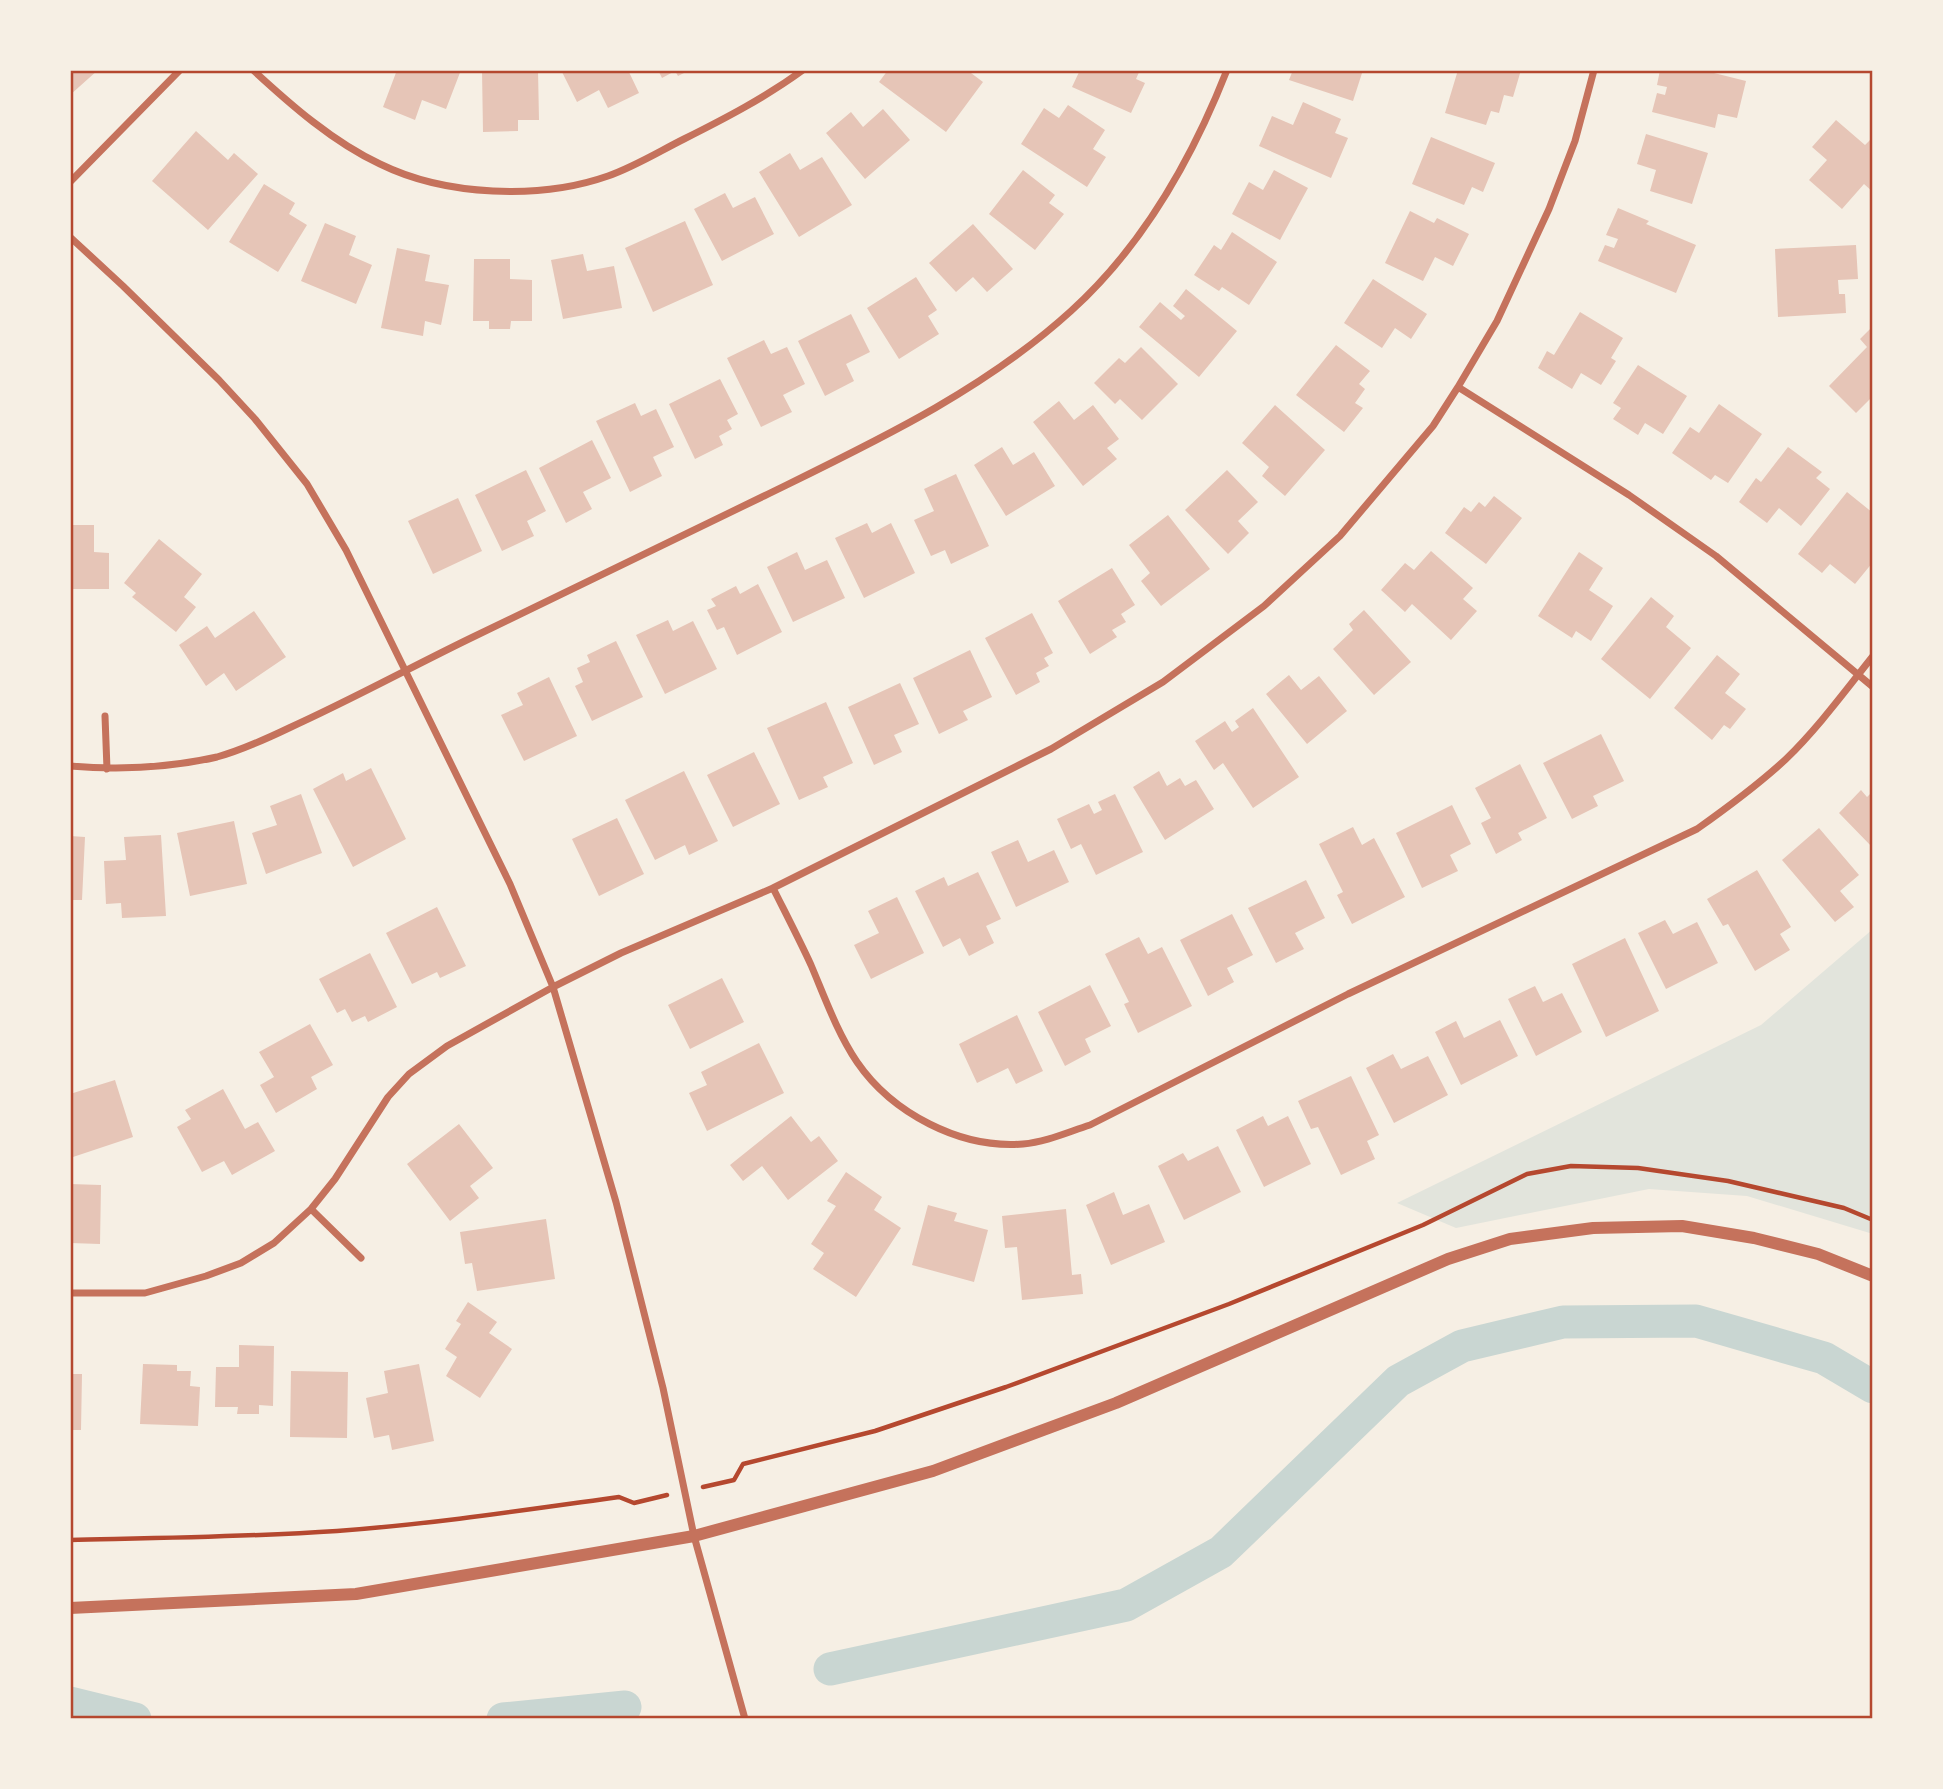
<svg xmlns="http://www.w3.org/2000/svg" width="1943" height="1789" font-family="'Source Serif 4',serif">
<style>
.green{fill:#e2e4dc}
.lines{fill:none;stroke-linecap:round;stroke-linejoin:round}
.canal{stroke:#c9d6d2;stroke-width:33}
.building{fill:#e6c5b7}
.path{stroke:#b5482f;stroke-width:4.5}
.minor{stroke:#c5725c;stroke-width:7}
.tertiary{stroke:#c5725c;stroke-width:12}
.neatline{fill:none;stroke:#b5482f;stroke-width:2.5}
</style>
<rect width="100%" height="100%" fill="#f6efe4"/>
<path class="green" d="M1873,929V1234L1747,1196L1649,1189L1456,1228L1397,1203L1761,1025Z"/>
<g class="lines">
<path class="canal" d="M830,1669L1126,1605L1221,1552L1398,1381L1462,1346L1563,1322L1696,1321L1824,1358L1873,1387
M70,1703L135,1719
M503,1719L625,1707"/>
</g>
<path class="building" d="M70,70H98L70,95Z
M397,70H461L446,109L422,100L415,120L383,107Z
M482,70H538L539,120H518V131L483,132Z
M561,70H628L639,93L608,108L599,90L577,102Z
M658,70H690L678,76L675,71L662,78Z
M888,70H967L983,82L946,132L879,82Z
M1080,70H1140L1136,79L1145,83L1131,113L1072,87Z
M1293,70H1363L1353,101L1289,80Z
M1458,70H1521L1513,97L1504,95L1499,113L1491,111L1486,125L1445,113Z
M1660,70H1702L1746,81L1737,118L1718,114L1715,128L1652,112L1657,93L1665,95L1667,87L1657,85Z
M1303,102L1341,119L1335,133L1348,138L1331,178L1259,146L1272,116L1293,125Z
M1068,105L1105,130L1093,149L1106,157L1087,187L1021,144L1044,108L1059,118Z
M883,109L910,140L865,179L826,133L851,112L863,127Z
M1836,120L1865,145L1870,140L1873,143V192L1864,184L1842,209L1809,180L1827,160L1812,147Z
M196,131L228,160L234,153L258,174L208,230L152,181Z
M1646,134L1708,153L1692,204L1650,191L1656,170L1637,164Z
M1431,137L1495,163L1483,192L1472,187L1464,205L1412,184Z
M790,153L800,170L822,157L852,205L799,237L759,172Z
M1023,170L1055,195L1049,203L1064,214L1035,250L989,214Z
M1274,170L1308,188L1280,240L1232,214L1249,182L1263,190Z
M264,184L295,203L289,214L307,225L278,272L229,242Z
M725,193L733,208L755,197L774,234L722,261L694,209Z
M1618,208L1649,221L1646,224L1696,245L1676,293L1598,261L1605,245L1614,248L1618,239L1606,235Z
M1410,211L1434,223L1437,218L1469,234L1453,266L1435,257L1423,281L1385,263Z
M685,221L713,285L653,312L625,248Z
M325,223L356,236L349,255L372,265L356,304L301,281Z
M973,224L1013,269L987,292L973,277L956,292L929,263Z
M1232,232L1277,262L1249,305L1222,287L1219,291L1194,275L1214,245L1221,250Z
M1856,245L1858,279L1838,280L1839,294H1845L1846,313L1778,317L1775,249Z
M397,248L430,255L425,281L449,285L441,325L425,321L423,336L381,328Z
M583,254L587,271L614,266L622,308L563,319L551,260Z
M474,259H510V279L532,280V321H511L510,329H489V321H473Z
M916,277L937,310L928,316L939,334L899,359L867,308Z
M1373,279L1427,314L1411,339L1395,328L1382,348L1344,323Z
M1186,289L1237,331L1199,377L1139,327L1160,302L1181,320L1185,316L1173,306Z
M1580,312L1623,338L1611,358L1616,361L1601,385L1581,373L1572,389L1538,368L1547,351L1554,355Z
M851,314L870,352L846,364L854,381L825,396L798,341Z
M1873,326V401L1870,399L1856,413L1829,386L1867,347L1860,339Z
M764,340L771,354L787,347L805,384L783,395L792,412L761,427L727,358Z
M1336,345L1370,371L1359,384L1365,389L1355,403L1363,408L1344,432L1296,395Z
M1141,347L1178,384L1142,420L1120,399L1115,404L1094,383L1119,358L1125,363Z
M1638,365L1687,396L1663,434L1645,423L1638,435L1613,419L1621,408L1613,403Z
M720,379L738,414L727,420L732,429L719,436L723,445L695,459L669,404Z
M1059,401L1074,420L1093,405L1119,439L1107,448L1117,459L1083,486L1033,422Z
M635,403L641,416L656,409L674,447L653,457L662,476L630,492L596,421Z
M1719,404L1762,434L1728,483L1715,475L1711,480L1672,453L1690,427L1699,433Z
M1275,405L1325,450L1285,496L1262,476L1269,467L1242,443Z
M592,440L611,478L583,492L592,509L566,523L539,468Z
M1002,447L1013,465L1034,452L1055,486L1006,516L974,465Z
M1788,447L1822,472L1816,478L1830,489L1801,526L1779,508L1767,523L1739,502L1756,478L1761,482Z
M526,470L546,511L527,521L534,536L502,551L475,495Z
M1227,470L1258,502L1238,521L1249,533L1228,554L1185,510Z
M956,474L989,546L951,564L945,550L931,556L914,520L934,511L924,489Z
M1847,492L1873,513V562L1855,584L1830,564L1822,573L1798,554Z
M1494,496L1522,518L1486,564L1445,533L1464,507L1471,512L1479,502L1485,507Z
M458,498L482,551L433,574L408,521Z
M1168,515L1210,569L1161,606L1141,581L1150,573L1129,545Z
M867,523L872,533L891,523L915,573L864,598L835,538Z
M70,525H94V552L109,553V589H70Z
M159,539L202,574L184,597L196,607L176,632L132,597L136,593L124,583Z
M1431,551L1473,588L1463,599L1477,611L1451,640L1412,604L1405,612L1381,590L1405,563L1414,570Z
M797,552L805,570L827,560L845,598L793,622L767,567Z
M1579,552L1603,568L1589,590L1613,606L1591,641L1576,631L1572,638L1538,616Z
M1112,568L1135,605L1121,614L1126,622L1112,630L1117,637L1090,654L1058,601Z
M758,584L782,632L737,655L724,627L717,630L707,610L716,606L711,599L736,586L740,594Z
M1651,597L1674,616L1666,627L1691,648L1650,699L1601,659Z
M1364,610L1411,662L1374,695L1333,649L1353,630L1349,624Z
M254,611L286,657L236,691L224,673L206,686L179,645L207,626L215,638Z
M1032,613L1053,653L1044,658L1049,666L1036,673L1040,682L1016,695L985,638Z
M668,620L673,631L693,621L717,669L665,694L636,635Z
M616,641L643,697L592,721L575,686L583,682L577,668L590,662L587,655Z
M970,650L992,697L963,711L968,720L939,734L913,678Z
M1717,655L1740,674L1725,693L1746,709L1730,729L1724,725L1712,740L1674,708Z
M1289,675L1301,690L1319,676L1347,711L1307,744L1266,694Z
M549,677L577,736L524,761L501,715L523,705L517,693Z
M900,683L919,724L894,735L902,752L874,765L848,707Z
M826,702L853,763L823,777L828,787L799,800L767,728Z
M1253,708L1299,777L1253,808L1223,763L1214,770L1195,741L1225,721L1232,732L1239,727L1235,721Z
M1601,734L1624,781L1593,796L1598,806L1572,819L1543,763Z
M754,752L780,804L733,827L707,775Z
M1520,764L1547,818L1518,833L1522,840L1496,854L1481,823L1491,818L1475,788Z
M371,768L406,839L353,867L313,789L343,773L346,781Z
M684,771L718,841L689,855L685,845L655,860L625,800Z
M1159,771L1167,786L1180,778L1185,786L1196,780L1214,809L1165,840L1133,787Z
M1861,790L1867,797L1873,791V848L1839,813Z
M301,794L322,853L266,874L252,833L277,825L270,806Z
M1115,794L1143,852L1096,875L1081,844L1071,849L1057,819L1089,804L1094,814L1102,810L1098,802Z
M1452,805L1471,844L1450,855L1458,871L1422,888L1396,833Z
M617,818L644,874L599,896L572,839Z
M234,821L247,884L190,896L177,833Z
M1353,827L1362,845L1374,838L1405,897L1352,924L1337,895L1343,892L1319,844Z
M1819,828L1859,875L1840,891L1854,907L1835,922L1782,860Z
M161,835L166,916L122,918L121,903L106,904L104,861L126,860L124,837Z
M70,836L85,837L82,900H70Z
M1018,840L1028,862L1054,850L1069,882L1016,907L991,852Z
M1757,870L1791,927L1780,934L1790,950L1755,971L1728,924L1723,926L1707,899Z
M978,872L1001,919L986,926L994,943L969,956L960,938L943,947L915,891L944,877L948,886Z
M1306,880L1325,918L1295,933L1304,949L1276,963L1248,908Z
M897,897L924,953L871,979L854,945L879,933L868,911Z
M437,907L466,966L440,978L437,972L412,984L386,933Z
M1232,914L1253,955L1227,968L1234,982L1208,996L1180,940Z
M1665,920L1673,934L1697,922L1718,963L1666,989L1638,933Z
M1139,937L1148,954L1162,947L1192,1006L1138,1033L1124,1004L1129,1002L1105,954Z
M1625,938L1659,1011L1606,1037L1572,964Z
M370,953L397,1007L368,1022L365,1016L352,1022L345,1009L337,1013L319,979Z
M722,978L744,1022L690,1049L668,1005Z
M1090,985L1111,1026L1085,1039L1091,1052L1065,1066L1038,1012Z
M1535,986L1543,1002L1562,993L1582,1032L1536,1056L1508,999Z
M1017,1015L1043,1071L1016,1084L1008,1068L977,1083L959,1044Z
M1500,1020L1518,1056L1461,1085L1435,1032L1456,1021L1464,1038Z
M310,1024L333,1065L311,1077L317,1089L276,1113L260,1085L274,1077L259,1052Z
M759,1043L784,1093L707,1131L689,1093L707,1085L701,1072Z
M1393,1054L1401,1069L1428,1056L1448,1095L1394,1123L1366,1068Z
M1351,1076L1379,1135L1367,1141L1375,1159L1341,1175L1318,1127L1311,1129L1298,1101Z
M115,1080L133,1137L70,1158V1094Z
M223,1089L245,1129L258,1122L275,1151L232,1175L224,1161L202,1172L177,1127L191,1119L185,1110Z
M791,1116L811,1142L819,1136L838,1161L788,1200L762,1166L743,1181L730,1165Z
M1263,1116L1268,1126L1288,1116L1311,1164L1264,1187L1236,1130Z
M459,1124L493,1168L470,1186L479,1198L450,1221L407,1164Z
M1218,1146L1241,1192L1184,1220L1158,1166L1183,1153L1188,1161Z
M846,1172L882,1197L874,1210L901,1228L856,1297L813,1269L824,1253L811,1244L836,1206L827,1201Z
M70,1184L101,1185L100,1244L70,1243Z
M1114,1192L1123,1215L1149,1204L1165,1242L1111,1265L1086,1205Z
M928,1205L957,1213L954,1221L988,1230L974,1282L912,1265Z
M1066,1209L1072,1275L1081,1274L1083,1294L1022,1300L1017,1247L1005,1248L1002,1216Z
M546,1219L555,1279L477,1291L472,1263L465,1264L460,1232Z
M468,1302L497,1322L489,1333L512,1349L480,1398L446,1376L457,1357L445,1349L461,1324L456,1321Z
M239,1345L274,1346L273,1406L259,1405V1414H237L238,1407H215L216,1367H239Z
M143,1364L177,1365V1371H191L190,1386L200,1387L198,1426L140,1424Z
M419,1364L434,1441L392,1450L389,1435L374,1438L366,1398L388,1393L384,1371Z
M291,1371L348,1372L347,1438L290,1437Z
M70,1374H82L81,1430H70Z"/>
<g class="lines">
<path class="path" d="M703,1487L734,1480L743,1464L875,1431L1006,1387L1229,1304L1423,1225L1527,1174L1571,1166L1638,1168L1728,1181L1844,1208L1873,1220
M70,1540C159,1538 248,1537 337,1531C432,1524 525,1510 619,1497L634,1503L667,1495"/>
<path class="minor" d="M253,70C291,105 333,142 380,164C445,196 540,200 608,176C634,167 660,151 684,139C726,118 766,97 803,70
M70,182L180,70
M70,237L123,286L219,380L255,419L307,484L346,550L510,884L553,987L616,1202L663,1388L694,1536L745,1719
M1458,387L1629,495L1716,556L1873,687
M105,716L107,769
M70,766C119,770 169,768 217,757C242,750 266,739 289,728C351,700 411,667 473,637C570,590 667,543 764,496C872,443 982,392 1071,311C1143,246 1192,159 1227,70
M773,888C786,914 799,939 811,965C825,998 837,1032 857,1062C892,1113 960,1149 1023,1144C1046,1142 1068,1132 1090,1125L1348,994L1697,829C1728,807 1758,785 1786,759C1818,728 1845,691 1873,656
M311,1209L361,1258
M70,1293H145L206,1276L241,1263L274,1243L311,1209L335,1179L388,1097L409,1074L447,1046L553,987L621,953L773,888L1051,749L1163,682L1264,606L1340,536L1433,426L1458,387L1497,321L1549,209L1575,141L1594,70"/>
<path class="tertiary" d="M70,1608L356,1594L694,1536L933,1471L1116,1403L1448,1259L1510,1239L1593,1228L1682,1226L1754,1238L1818,1254L1873,1276"/>
</g>
<rect width="1943" height="1789" fill="none" stroke="#f6efe4" stroke-width="144"/>
<rect x="72" y="72" width="1799" height="1645" class="neatline"/>
</svg>
